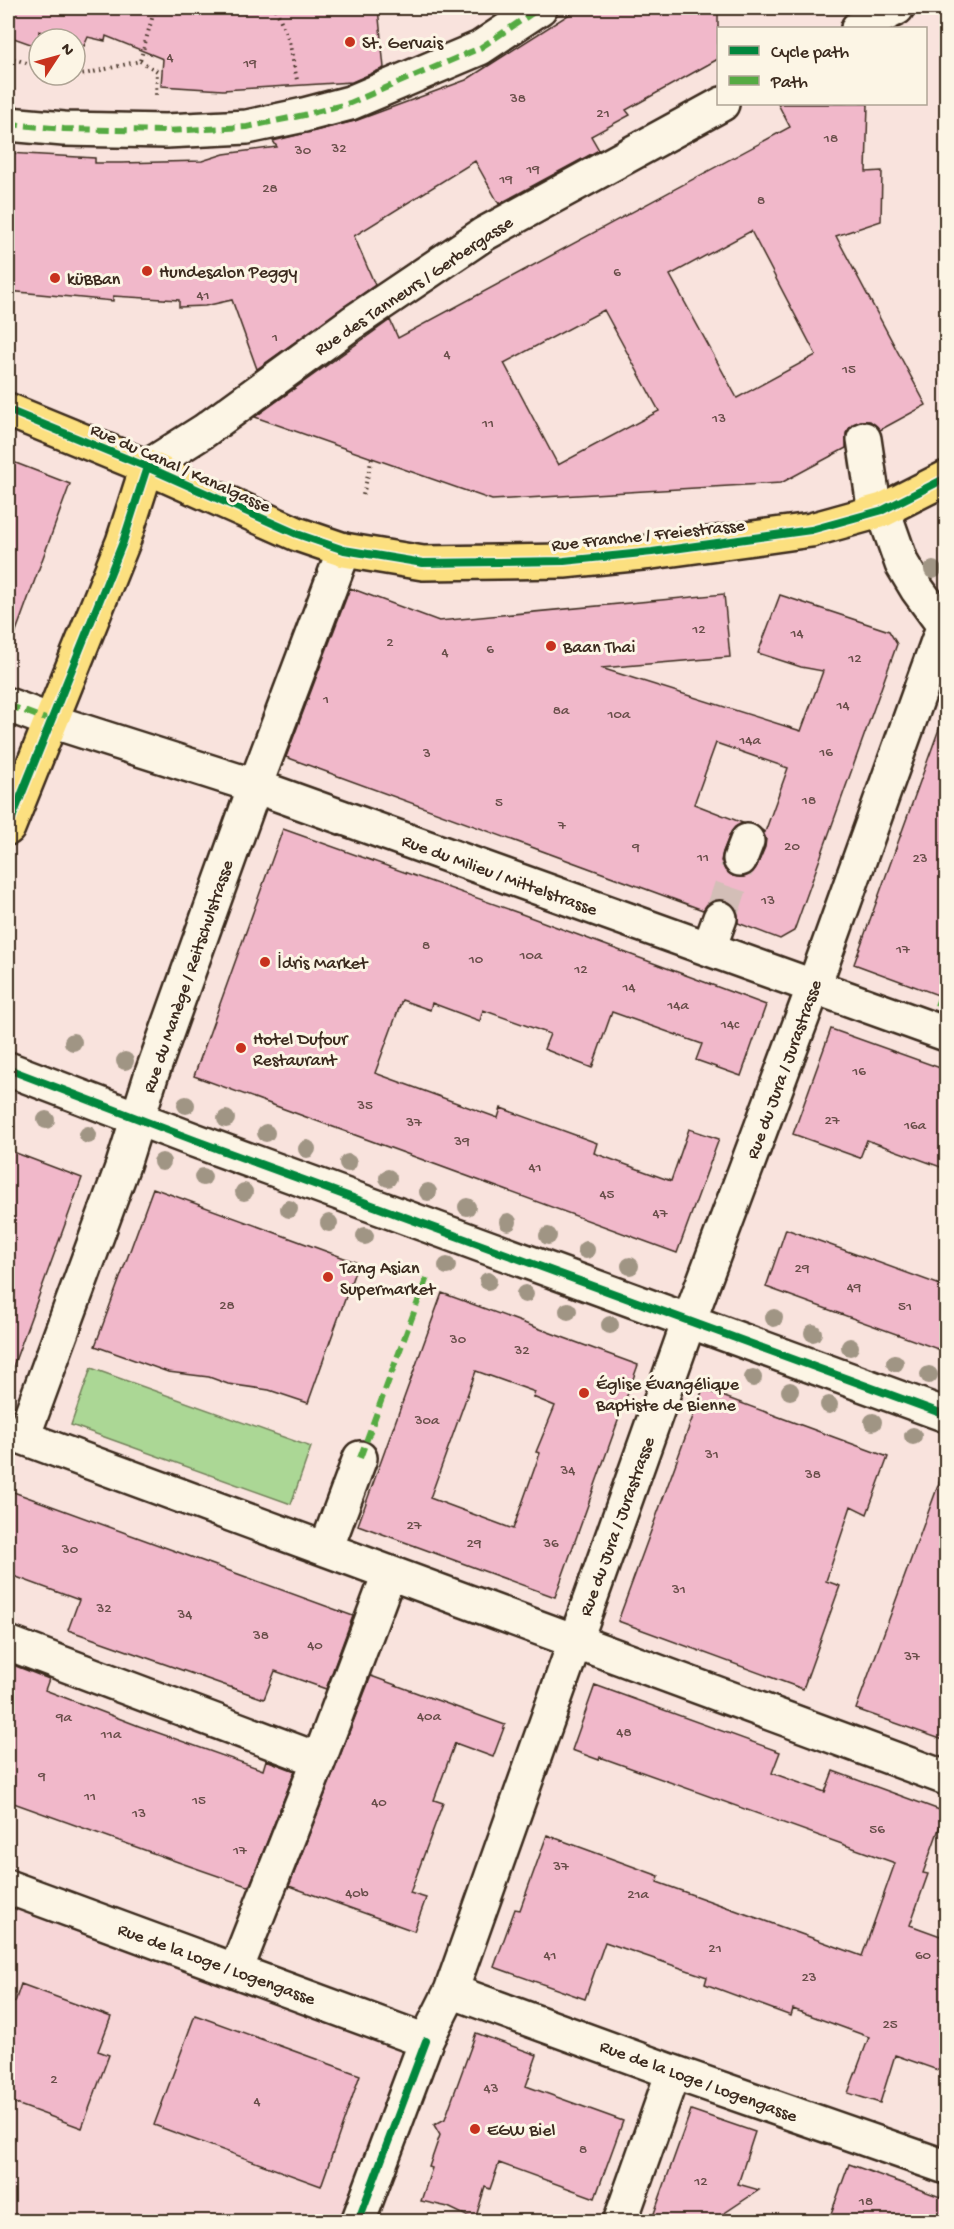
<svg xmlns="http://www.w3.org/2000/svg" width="954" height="2229" font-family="'Gochi Hand',sans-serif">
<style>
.built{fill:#f7d6d7}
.green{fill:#abd795;stroke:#73805a;stroke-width:1.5}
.building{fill:#f1b8ca;stroke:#3b2a1e;stroke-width:1.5;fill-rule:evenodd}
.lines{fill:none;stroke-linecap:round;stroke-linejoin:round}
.minor-tunnel{stroke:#d3beb7;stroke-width:33;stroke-dasharray:33 16;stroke-linecap:butt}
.minor-casing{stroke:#3b2a1e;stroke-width:38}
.major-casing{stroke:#3b2a1e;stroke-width:38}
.path{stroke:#3b2a1e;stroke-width:4;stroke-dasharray:1.5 4.5;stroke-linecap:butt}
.minor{stroke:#fcf5e5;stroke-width:33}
.major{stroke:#fce080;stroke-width:33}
.quiet{stroke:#55ab43;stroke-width:6;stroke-dasharray:12 6;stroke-linecap:butt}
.cycleway-casing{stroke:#fcf5e5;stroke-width:11}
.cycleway{stroke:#00873e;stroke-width:8}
.tree{fill:#a09584}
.poi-dot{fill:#c8321e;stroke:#fcf5e5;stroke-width:2}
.labels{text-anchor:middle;stroke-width:6;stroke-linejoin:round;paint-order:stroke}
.number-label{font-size:15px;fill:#684e49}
.poi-label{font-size:18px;fill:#3b2a1e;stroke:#fcf5e5;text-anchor:start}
.street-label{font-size:18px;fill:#3b2a1e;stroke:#fcf5e5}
</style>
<rect width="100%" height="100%" fill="#f9e3dd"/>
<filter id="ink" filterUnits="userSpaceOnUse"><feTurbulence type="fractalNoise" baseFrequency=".0167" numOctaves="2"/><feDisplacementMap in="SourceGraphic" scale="12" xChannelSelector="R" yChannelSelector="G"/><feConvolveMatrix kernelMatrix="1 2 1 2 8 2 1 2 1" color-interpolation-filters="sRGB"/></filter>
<g filter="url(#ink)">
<path class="built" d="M8,1887L426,2041L358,2221H8Z"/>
<path class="green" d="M91,1368L311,1447L291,1504L71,1425Z"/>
<path class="building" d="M8,8H378L384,68L352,82L223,90L161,86L163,59L106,36L105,41L88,37L84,46L75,43V39H63L39,31V47L8,36Z
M579,8H718V59L626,110L630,115L591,136L599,150L499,204L475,161L354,236L375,285L257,369L232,300L205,306L179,307V300L113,296V301L8,291V153L95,158V163H121L202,161L224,154L277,147L273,141L355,121L466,80Z
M778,104H868L866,172L882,171L881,221L836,236L926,405L880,430L870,421H861L853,424L846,433V448L781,483L492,500L255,417L390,320L398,338L790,127ZM751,231L816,355L737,398L670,275ZM604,310L659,411L558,465L504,363Z
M8,460L70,484L11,645L8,644Z
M350,588L439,621L724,594L730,657L601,668L801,731L823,671L801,667L758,653L780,595L889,631L897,644L794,931L780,939L738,923V914L735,906L726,900H716L708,903L703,910L286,757ZM716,743L788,768L765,832L762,830L766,839L765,847L757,866L752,873L743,877L733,876L725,870L721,861L723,852L730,834L735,827L743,823L694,804Z
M943,718L946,719V998L854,964Z
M283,829L519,913L766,1005L741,1076L696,1060L702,1044L612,1012L592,1068L544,1049L550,1034L483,1010L480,1021L432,1003L430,1010L402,1000L375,1073L498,1118L501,1108L597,1143L594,1153L671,1181L689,1129L719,1139L677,1253L194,1076Z
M831,1029L946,1070V1169L867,1140L860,1158L793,1134Z
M8,1150L82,1178L11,1372L8,1371Z
M153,1188L358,1263L308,1403L269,1390L228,1384L209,1377L168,1372L95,1346Z
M786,1229L946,1287V1352L766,1287Z
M442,1293L638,1365L555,1597L358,1525ZM476,1371L535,1392L533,1397L555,1406L536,1452L540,1453L513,1529L430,1498Z
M703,1389L888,1457L867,1514L851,1506L826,1581L840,1586L803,1689L618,1621Z
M943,1472H946V1741L856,1709Z
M8,1490L353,1616L326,1689L275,1671L264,1699L68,1630L79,1600L8,1574Z
M8,1663L49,1679L45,1690L139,1726L263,1770L266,1760L295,1771L250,1885L247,1886L178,1862L8,1801Z
M371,1676L505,1725L493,1757L455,1743L434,1800L443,1803L410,1893L426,1898L414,1931L289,1886Z
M595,1685L780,1752L772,1773L825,1792L833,1771L945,1812L923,1873L928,1874L910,1925L946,1938V2073L895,2055L880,2103L848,2093L869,2037L793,2009L791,2016L705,1984L707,1977L605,1942L585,1999L494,1967L515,1909L520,1910L547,1835L659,1876L657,1882L862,1956L895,1863L600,1757L599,1760L572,1750Z
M21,1984L111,2017L98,2051L109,2055L82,2128L8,2101V1999L15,2002Z
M195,2015L360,2075L321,2186L154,2125Z
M476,2033L537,2055L526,2086L623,2121L595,2198L499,2163L490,2189L485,2187L475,2220L448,2207L421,2201L432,2168L429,2167L440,2135L434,2125L445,2119Z
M691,2110L755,2132L738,2184L759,2190L711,2222H651Z
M849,2164L946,2199V2222H828Z"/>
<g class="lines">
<path class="minor-tunnel" d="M720,918L740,859"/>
<g class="minor-casing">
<path id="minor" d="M858,28L897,8
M8,124L64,129L166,131L247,127L304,115L350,103L480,48L540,8
M864,439L875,513
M147,467L204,431L352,323L484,234L722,104
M883,510L902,564L917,589L944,626
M8,705L51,721L255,786L946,1034
M740,859L747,841
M709,948L720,918
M8,1069L194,1140L946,1415
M8,1432L946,1778
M23,1437L123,1165L151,1076L255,786L344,550
M326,1549L360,1458
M8,1643L319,1760
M8,1887L426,2041
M236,1970L319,1760L389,1574
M451,1991L673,2072L946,2167
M358,2222L426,2041L451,1991L689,1321L814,986L946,619
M620,2222L673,2072"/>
</g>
<g class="major-casing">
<path id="major" d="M8,410L147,467L297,534L344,550L423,563L564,561L652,552L811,530L883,510L946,478
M8,828L123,542L147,467"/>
</g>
<path class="path" d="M276,9L289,41L297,80
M8,57L39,67
M140,61L157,71L156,95
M65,75L72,77L140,61L155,8
M363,495L372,458"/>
<use href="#minor" class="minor"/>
<use href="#major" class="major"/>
<path class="quiet" d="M8,124L64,129L166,131L247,127L304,115L350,103L480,48L540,8
M8,705L51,721
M937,1006L946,982
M360,1458L427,1277"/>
<g class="cycleway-casing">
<path id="cycleway" d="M8,410L147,467L297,534L344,550L423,563L564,561L652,552L811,530L883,510L946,478
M8,828L123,542L147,467
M8,1069L194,1140L946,1415
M358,2222L426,2041"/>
</g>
<use href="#cycleway" class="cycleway"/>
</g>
<g class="tree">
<circle cx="933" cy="570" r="9"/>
<circle cx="73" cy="1042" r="9"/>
<circle cx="125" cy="1061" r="9"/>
<circle cx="186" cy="1105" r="9"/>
<circle cx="226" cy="1119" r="9"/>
<circle cx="46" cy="1120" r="9"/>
<circle cx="266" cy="1133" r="9"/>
<circle cx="88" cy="1135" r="9"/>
<circle cx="307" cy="1149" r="9"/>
<circle cx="162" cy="1162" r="9"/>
<circle cx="348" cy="1163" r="9"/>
<circle cx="203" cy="1177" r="9"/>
<circle cx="388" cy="1178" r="9"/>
<circle cx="244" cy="1192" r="9"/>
<circle cx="428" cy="1192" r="9"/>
<circle cx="467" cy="1207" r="9"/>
<circle cx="289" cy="1209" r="9"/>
<circle cx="508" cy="1222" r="9"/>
<circle cx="329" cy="1223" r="9"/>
<circle cx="365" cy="1236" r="9"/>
<circle cx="548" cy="1236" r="9"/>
<circle cx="586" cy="1250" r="9"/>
<circle cx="447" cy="1266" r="9"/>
<circle cx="630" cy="1266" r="9"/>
<circle cx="488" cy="1281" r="9"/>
<circle cx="525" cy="1294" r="9"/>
<circle cx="568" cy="1311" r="9"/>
<circle cx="774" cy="1318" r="9"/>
<circle cx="610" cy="1325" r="9"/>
<circle cx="813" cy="1333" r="9"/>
<circle cx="850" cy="1347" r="9"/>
<circle cx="895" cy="1363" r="9"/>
<circle cx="929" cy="1375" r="9"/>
<circle cx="753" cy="1378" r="9"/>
<circle cx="790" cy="1391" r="9"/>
<circle cx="829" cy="1405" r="9"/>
<circle cx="873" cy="1422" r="9"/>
<circle cx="913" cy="1436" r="9"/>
</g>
</g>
<g class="poi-dot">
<circle cx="350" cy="42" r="6"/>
<circle cx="147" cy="271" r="6"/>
<circle cx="55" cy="278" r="6"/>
<circle cx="551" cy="646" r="6"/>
<circle cx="265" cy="962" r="6"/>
<circle cx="241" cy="1048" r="6"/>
<circle cx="328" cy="1277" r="6"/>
<circle cx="584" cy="1393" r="6"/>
<circle cx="475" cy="2129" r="6"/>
</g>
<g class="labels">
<g class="number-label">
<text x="170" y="61">4</text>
<text x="250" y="67">19</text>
<text x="518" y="102">38</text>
<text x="603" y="117">21</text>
<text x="831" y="142">18</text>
<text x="339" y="152">32</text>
<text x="303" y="154">30</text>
<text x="533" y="173">19</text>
<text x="506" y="183">19</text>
<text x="270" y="192">28</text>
<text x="761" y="204">8</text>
<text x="617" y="276">6</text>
<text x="203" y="299">41</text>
<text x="275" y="341">1</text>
<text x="447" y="358">4</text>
<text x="849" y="373">15</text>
<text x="719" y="422">13</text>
<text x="488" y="427">11</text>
<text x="699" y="633">12</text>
<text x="797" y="637">14</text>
<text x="390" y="646">2</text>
<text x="490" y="653">6</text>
<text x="445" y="656">4</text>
<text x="855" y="662">12</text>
<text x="326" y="703">1</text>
<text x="843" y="709">14</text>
<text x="561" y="714">8a</text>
<text x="619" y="718">10a</text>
<text x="750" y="744">14a</text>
<text x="826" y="756">16</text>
<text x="427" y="757">3</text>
<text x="809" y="804">18</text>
<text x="499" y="806">5</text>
<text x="562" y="829">7</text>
<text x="792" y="850">20</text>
<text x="636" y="851">9</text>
<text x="703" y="861">11</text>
<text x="920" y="862">23</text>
<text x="768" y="904">13</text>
<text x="426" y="949">8</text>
<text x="903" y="953">17</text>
<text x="531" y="959">10a</text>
<text x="476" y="963">10</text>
<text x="581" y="973">12</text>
<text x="629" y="991">14</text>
<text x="678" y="1009">14a</text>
<text x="730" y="1028">14c</text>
<text x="859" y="1075">16</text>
<text x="365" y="1109">35</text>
<text x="832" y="1124">27</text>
<text x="414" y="1126">37</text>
<text x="915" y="1129">16a</text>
<text x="462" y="1145">39</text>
<text x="535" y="1171">41</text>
<text x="607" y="1198">45</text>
<text x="660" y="1217">47</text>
<text x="802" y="1272">29</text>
<text x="854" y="1291">49</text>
<text x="227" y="1309">28</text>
<text x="905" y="1310">51</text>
<text x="458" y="1343">30</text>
<text x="522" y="1354">32</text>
<text x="427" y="1424">30a</text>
<text x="712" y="1458">31</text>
<text x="568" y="1474">34</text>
<text x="813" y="1478">38</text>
<text x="414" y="1529">27</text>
<text x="474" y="1547">29</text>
<text x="551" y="1547">36</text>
<text x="70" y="1553">30</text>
<text x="679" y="1593">31</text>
<text x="104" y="1612">32</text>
<text x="185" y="1618">34</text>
<text x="261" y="1639">38</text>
<text x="315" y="1649">40</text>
<text x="912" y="1660">37</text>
<text x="429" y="1720">40a</text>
<text x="64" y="1721">9a</text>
<text x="624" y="1736">48</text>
<text x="111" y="1738">11a</text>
<text x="42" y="1780">9</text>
<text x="90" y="1800">11</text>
<text x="199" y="1804">15</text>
<text x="379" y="1806">40</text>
<text x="139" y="1817">13</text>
<text x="877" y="1833">56</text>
<text x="240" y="1854">17</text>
<text x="561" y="1870">37</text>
<text x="357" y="1897">40b</text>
<text x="638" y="1898">21a</text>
<text x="715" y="1952">21</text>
<text x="550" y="1959">41</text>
<text x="923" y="1959">60</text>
<text x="809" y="1981">23</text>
<text x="890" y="2028">25</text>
<text x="54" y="2083">2</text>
<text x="491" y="2092">43</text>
<text x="257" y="2105">4</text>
<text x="583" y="2153">8</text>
<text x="701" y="2185">12</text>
<text x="866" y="2205">18</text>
</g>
<g class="poi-label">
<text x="362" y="48">St. Gervais</text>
<text x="159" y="277">Hundesalon Peggy</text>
<text x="67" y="284">küBBan</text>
<text x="563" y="652">Baan Thai</text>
<text x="277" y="968">İdris Market</text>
<text x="253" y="1044">Hotel Dufour<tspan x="253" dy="21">Restaurant</tspan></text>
<text x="340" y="1273">Tang Asian<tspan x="340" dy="21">Supermarket</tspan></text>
<text x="596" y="1389">Église Évangélique<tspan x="596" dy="21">Baptiste de Bienne</tspan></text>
<text x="487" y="2135">EGW Biel</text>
</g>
<g class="street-label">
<text transform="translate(413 285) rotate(-34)" y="6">Rue des Tanneurs / Gerbergasse</text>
<text transform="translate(181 467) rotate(24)" y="6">Rue du Canal / Kanalgasse</text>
<text transform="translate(648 534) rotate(-6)" y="6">Rue Franche / Freiestrasse</text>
<text transform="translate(500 874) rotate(20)" y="6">Rue du Milieu / Mittelstrasse</text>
<text transform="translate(187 976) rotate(-71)" y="6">Rue du Manège / Reitschulstrasse</text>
<text transform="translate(783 1069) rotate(-70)" y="6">Rue du Jura / Jurastrasse</text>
<text transform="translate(616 1526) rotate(-70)" y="6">Rue du Jura / Jurastrasse</text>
<text transform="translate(217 1963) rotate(20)" y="6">Rue de la Loge / Logengasse</text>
<text transform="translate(699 2080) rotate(20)" y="6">Rue de la Loge / Logengasse</text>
</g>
</g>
<rect width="954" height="2229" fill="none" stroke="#fcf5e5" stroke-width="30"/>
<rect x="15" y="15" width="924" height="2199" fill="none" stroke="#3b2a1e" stroke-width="2" filter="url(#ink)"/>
<rect x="717" y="27" width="210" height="78" fill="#fcf5e5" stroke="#afa495" stroke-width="1.5"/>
<rect x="729" y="46" width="30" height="9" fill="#00873e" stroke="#afa495" stroke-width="1.5"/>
<text x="771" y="57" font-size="18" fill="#3b2a1e">Cycle path</text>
<rect x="729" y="76" width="30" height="9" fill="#55ab43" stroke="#afa495" stroke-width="1.5"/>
<text x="771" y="87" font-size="18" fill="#3b2a1e">Path</text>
<g transform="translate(57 57) rotate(54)"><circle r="28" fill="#fcf5e5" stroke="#afa495" stroke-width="1.5"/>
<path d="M0-4.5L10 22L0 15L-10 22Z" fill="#c8321e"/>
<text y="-9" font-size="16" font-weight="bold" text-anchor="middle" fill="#3b2a1e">N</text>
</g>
</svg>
